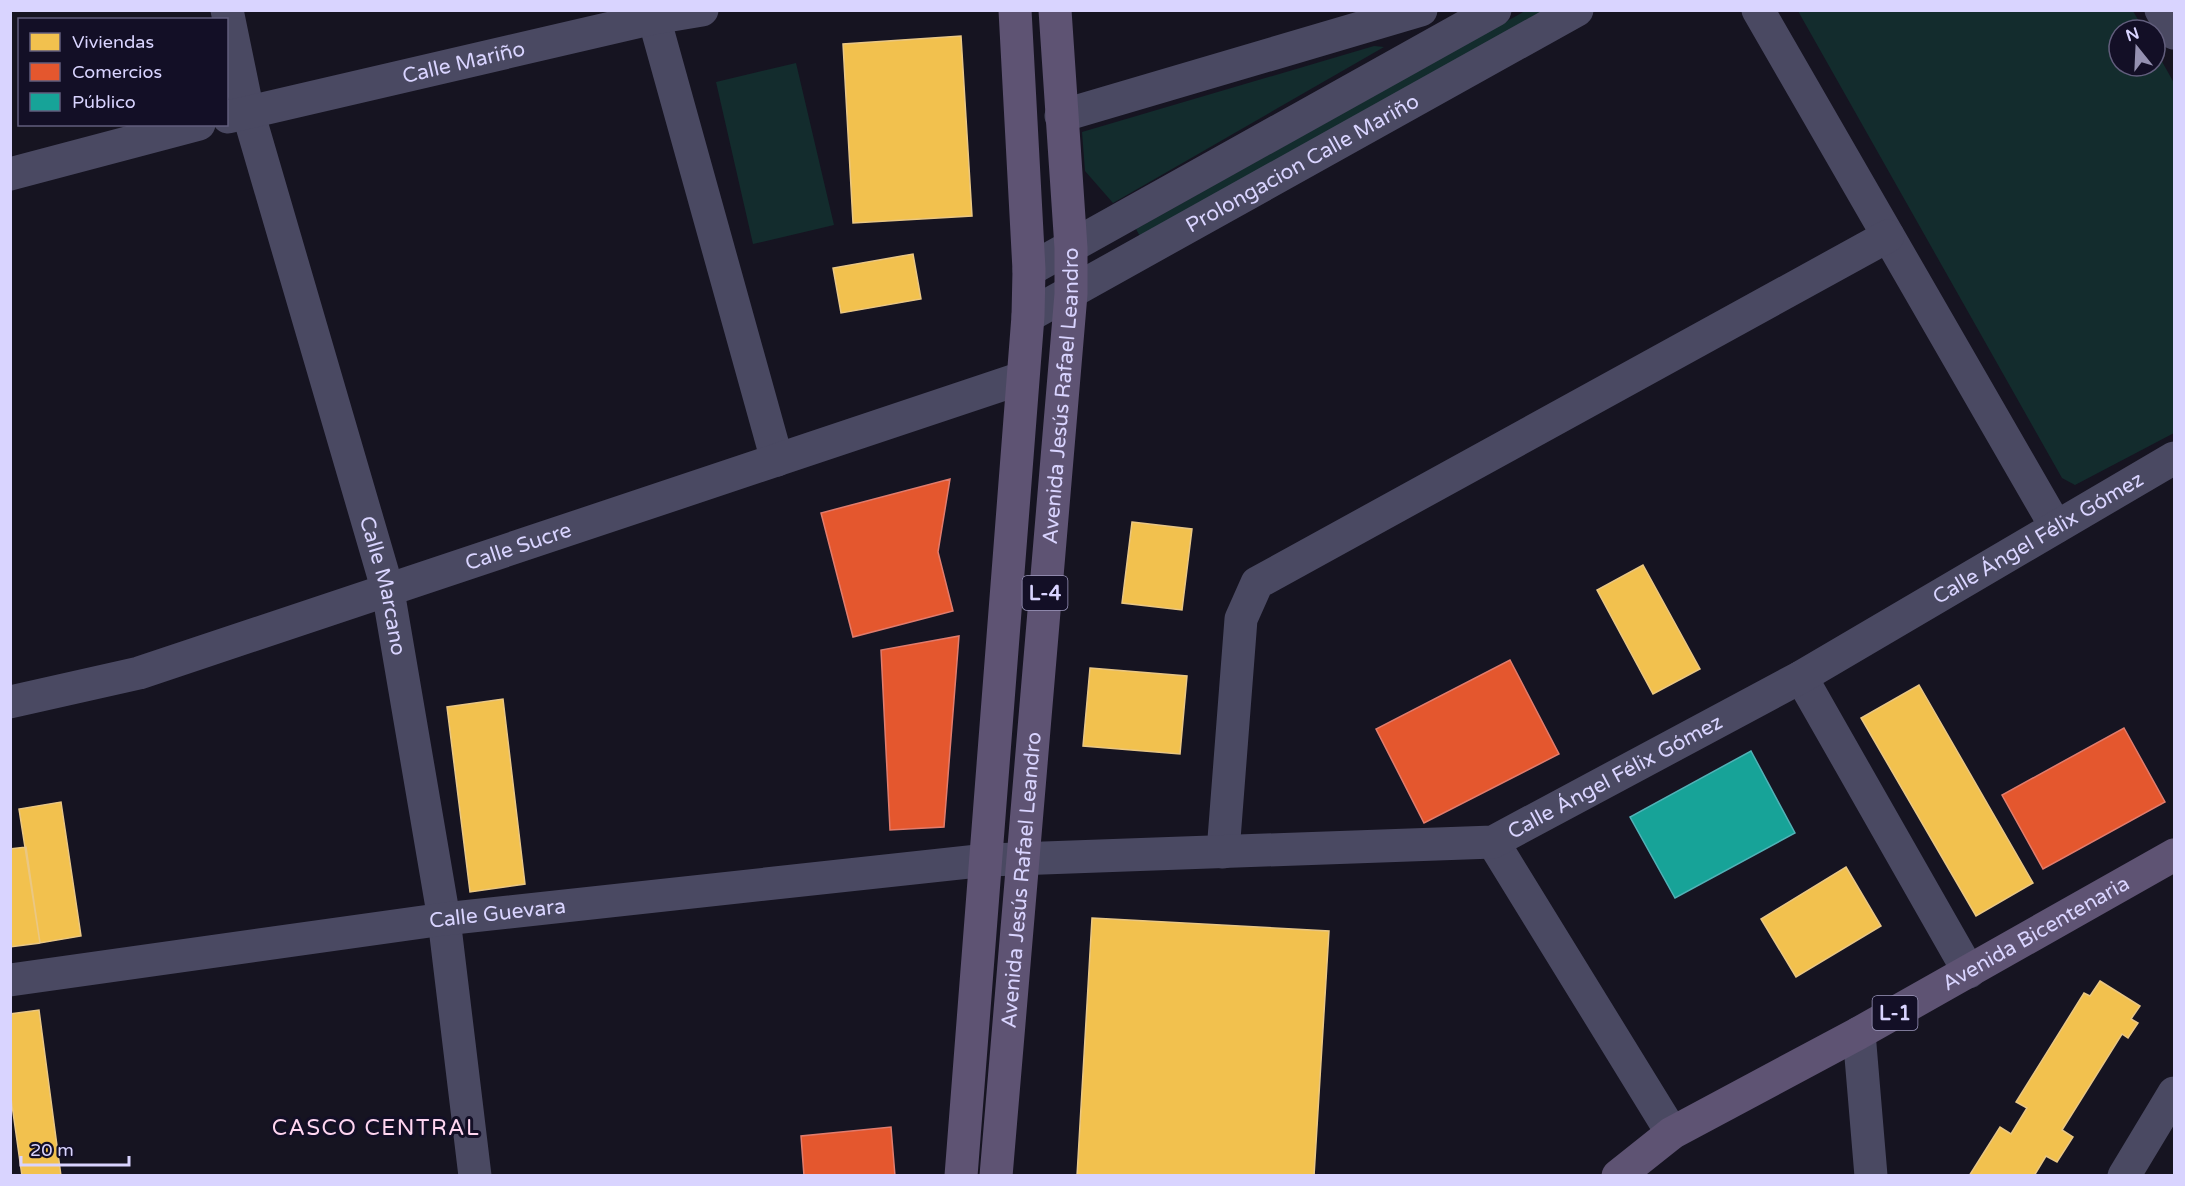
<svg xmlns="http://www.w3.org/2000/svg" width="2185" height="1186" font-family="'Varela Round',sans-serif">
<style>
.green{fill:#132c2d}
.homes{fill:#f2c14e;stroke:#eac783;stroke-width:1.5}
.shops{fill:#e4572e;stroke:#e17c6d;stroke-width:1.5}
.public{fill:#17a398;stroke:#51b2b7;stroke-width:1.5}
.lines{fill:none;stroke-linecap:round;stroke-linejoin:round}
.minor{stroke:#4a4962;stroke-width:33}
.major{stroke:#5e5373;stroke-width:33}
.labels{text-anchor:middle;stroke-width:6;stroke-linejoin:round;paint-order:stroke}
.shield{fill:#130f26;stroke:#9e99be;stroke-width:1.5}
.shield-label{font-size:20px;font-weight:bold;fill:#d9d4ff}
.street-label{font-size:21px;fill:#d9d4ff;stroke:#130f26}
.neighbourhood-label{font-size:22px;letter-spacing:1.5px;fill:#ffd6f0;stroke:#130f26}
</style>
<rect width="100%" height="100%" fill="#161421"/>
<path class="green" d="M1525,11H1551L1142,240L1136,229Z
M1798,11H2133L2144,30H2119V66H2155V49L2174,83V433L2075,485L2062,478Z
M1374,46L1384,47L1113,203L1085,171L1082,132Z
M796,63L834,225L753,244L716,82Z"/>
<path class="homes" d="M961,36L972,216L853,223L843,44Z
M913,254L921,299L841,313L833,268Z
M1132,522L1192,529L1182,610L1122,603Z
M1643,565L1700,669L1653,694L1597,590Z
M1090,668L1187,676L1180,754L1083,746Z
M1919,685L2033,883L1976,916L1861,718Z
M503,699L525,884L470,892L447,707Z
M61,802L81,936L40,943L19,809Z
M26,847L40,943L10,947V849Z
M1846,867L1881,926L1796,977L1761,919Z
M1092,918L1329,931L1314,1176H1077Z
M2100,981L2140,1006L2131,1019L2138,1023L2128,1038L2122,1034L2062,1130L2073,1137L2057,1162L2046,1156L2034,1176H1969L2000,1127L2011,1134L2027,1108L2016,1102L2084,993L2090,996Z
M39,1010L61,1176H22L10,1091V1014Z"/>
<path class="shops" d="M950,479L938,552L953,611L853,637L821,513Z
M959,636L944,827L890,830L881,650Z
M1510,660L1559,754L1424,823L1376,729Z
M2124,728L2165,802L2043,869L2002,795Z
M891,1127L895,1176H804L801,1136Z"/>
<path class="public" d="M1751,751L1795,833L1675,898L1630,817Z"/>
<g class="lines">
<g class="minor">
<path id="s1" d="M227,10L248,112L388,591L444,919L475,1176"/>
<path d="M1758,10L2056,527"/>
<path d="M2161,10L2174,33"/>
<path d="M654,18L777,460"/>
<path d="M1061,116L1421,10"/>
<path id="s2" d="M228,117L654,18L702,10"/>
<path d="M10,174L199,124"/>
<path d="M1029,270L1495,10"/>
<path id="s3" d="M1028,316L1577,10"/>
<path d="M1801,677L1969,972"/>
<path id="s4" d="M10,702L139,673L1022,378"/>
<path d="M1493,842L1672,1133"/>
<path d="M1223,852L1241,619L1257,583L1888,236"/>
<path id="s5" d="M10,980L444,919L987,860L1493,842L1801,677L2174,458"/>
<path d="M1859,1033L1871,1176"/>
<path d="M2124,1176L2174,1093"/>
</g>
<g class="major">
<path d="M961,1176L1028,316L1029,270L1015,10"/>
<path id="s6" d="M996,1176L1071,294V248L1055,10"/>
<path id="s7" d="M1618,1176L1672,1133L1859,1033L2174,855"/>
</g>
</g>
<g class="labels">
<g class="shield">
<rect x="1022.5" y="576" width="45" height="34" rx="4.5"/>
<rect x="1872.5" y="996" width="45" height="34" rx="4.5"/>
</g>
<g class="shield-label">
<text x="1045" y="600">L-4</text>
<text x="1895" y="1020">L-1</text>
</g>
<g class="street-label">
<text dy="7" stroke="none"><textPath href="#s2" startOffset="242">Calle Mariño</textPath></text>
<text dy="7" stroke="none"><textPath href="#s3" startOffset="314">Prolongacion Calle Mariño</textPath></text>
<text dy="7" stroke="none"><textPath href="#s6" startOffset="783">Avenida Jesús Rafael Leandro</textPath></text>
<text dy="7" stroke="none"><textPath href="#s5" startOffset="2115">Calle Ángel Félix Gómez</textPath></text>
<text dy="7" stroke="none"><textPath href="#s4" startOffset="532">Calle Sucre</textPath></text>
<text dy="7" stroke="none"><textPath href="#s1" startOffset="597">Calle Marcano</textPath></text>
<text dy="7" stroke="none"><textPath href="#s5" startOffset="1629">Calle Ángel Félix Gómez</textPath></text>
<text dy="7" stroke="none"><textPath href="#s6" startOffset="297">Avenida Jesús Rafael Leandro</textPath></text>
<text dy="7" stroke="none"><textPath href="#s5" startOffset="492">Calle Guevara</textPath></text>
<text dy="7" stroke="none"><textPath href="#s7" startOffset="484">Avenida Bicentenaria</textPath></text>
</g>
<g class="neighbourhood-label">
<text x="376" y="1135">CASCO CENTRAL</text>
</g>
</g>
<rect width="2185" height="1186" fill="none" stroke="#d9d4ff" stroke-width="24"/>
<rect x="18" y="18" width="210" height="108" fill="#130f26" stroke="#625e7d" stroke-width="1.5"/>
<rect x="30" y="33" width="30" height="18" fill="#f2c14e" stroke="#625e7d" stroke-width="1.5"/>
<text x="72" y="48" font-size="18" fill="#d9d4ff">Viviendas</text>
<rect x="30" y="63" width="30" height="18" fill="#e4572e" stroke="#625e7d" stroke-width="1.5"/>
<text x="72" y="78" font-size="18" fill="#d9d4ff">Comercios</text>
<rect x="30" y="93" width="30" height="18" fill="#17a398" stroke="#625e7d" stroke-width="1.5"/>
<text x="72" y="108" font-size="18" fill="#d9d4ff">Público</text>
<g transform="translate(2137 48) rotate(342)"><circle r="28" fill="#130f26" stroke="#625e7d" stroke-width="1.5"/>
<path d="M0-4.5L10 22L0 15L-10 22Z" fill="#9591b1"/>
<text y="-9" font-size="16" font-weight="bold" text-anchor="middle" fill="#d9d4ff">N</text>
</g>
<path d="M21 1156v9h108v-9" fill="none" stroke="#d9d4ff" stroke-width="3"/>
<text x="30" y="1156" font-size="18" fill="#d9d4ff" stroke="#130f26" stroke-width="4.5" paint-order="stroke">20 m</text>
</svg>
